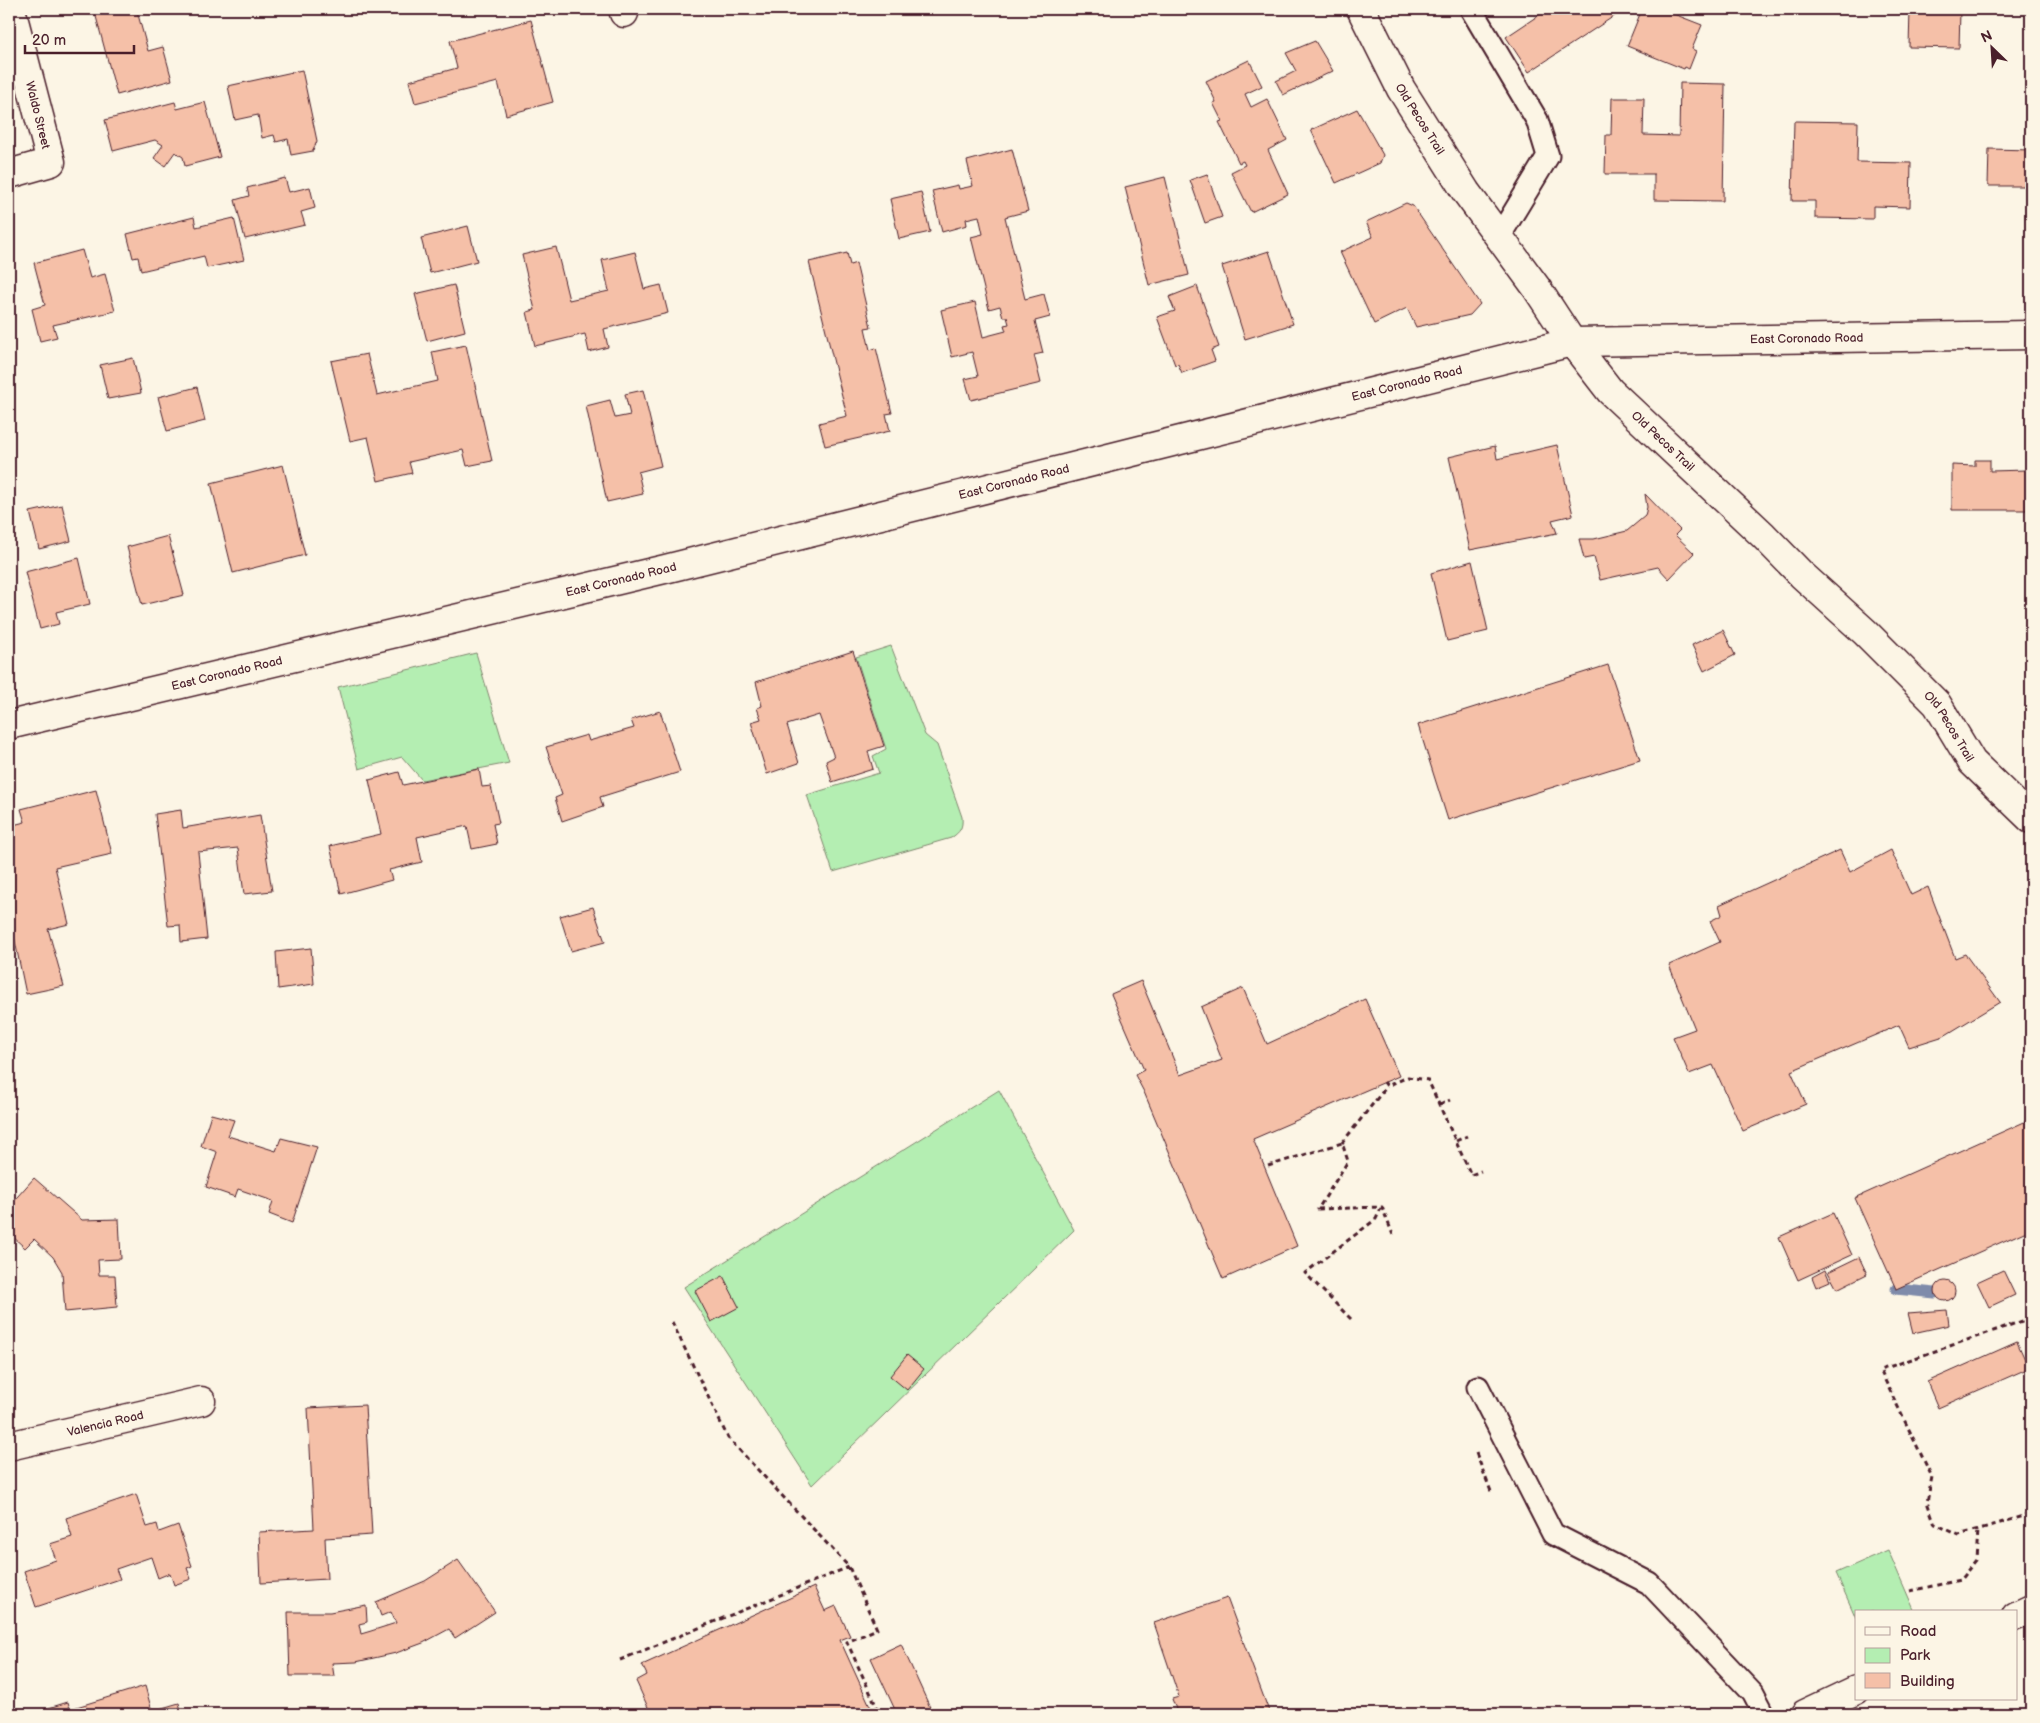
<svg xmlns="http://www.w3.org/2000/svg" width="2040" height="1723" font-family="'Balsamiq Sans',sans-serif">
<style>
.green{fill:#b4eeb2;stroke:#7f866e}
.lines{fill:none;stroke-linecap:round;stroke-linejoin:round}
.stream{stroke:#7f8baa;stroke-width:11}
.building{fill:#f5c0a8;stroke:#4a1f2b}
.lane-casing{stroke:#4a1f2b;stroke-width:25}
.street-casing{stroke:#4a1f2b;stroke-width:31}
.secondary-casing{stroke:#4a1f2b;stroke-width:31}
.path{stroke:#4a1f2b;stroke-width:3;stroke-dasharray:5 4;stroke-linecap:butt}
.lane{stroke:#fcf5e5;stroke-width:21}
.street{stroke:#fcf5e5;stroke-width:28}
.secondary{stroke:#fcf5e5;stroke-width:28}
.labels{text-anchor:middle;stroke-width:4.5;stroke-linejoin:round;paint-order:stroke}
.street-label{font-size:12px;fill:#4a1f2b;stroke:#fcf5e5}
</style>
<rect width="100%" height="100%" fill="#fcf5e5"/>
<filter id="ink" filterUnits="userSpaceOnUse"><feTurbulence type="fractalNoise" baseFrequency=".02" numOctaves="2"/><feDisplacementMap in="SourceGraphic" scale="10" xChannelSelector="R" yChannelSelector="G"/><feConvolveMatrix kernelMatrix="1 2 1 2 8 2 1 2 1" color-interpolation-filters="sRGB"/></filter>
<g filter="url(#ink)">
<path class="green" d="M891,646L925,735L937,745L962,817C963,828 960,832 951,838L833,872L807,795L879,773L873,756L886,749L856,657Z
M476,653L509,763L422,780L402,757L359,769L338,687Z
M999,1090L1074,1230L812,1485L684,1287Z
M1888,1550L1915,1612H1856V1618L1836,1573Z"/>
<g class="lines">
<path class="stream" d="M1896,1289L1935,1293"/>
</g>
<path class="building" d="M94,9H147L137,11L148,51L163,47L172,80L117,95Z
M1548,9H1625L1529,72L1506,37Z
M1642,9H1661L1702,25L1692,49L1696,51L1689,69L1685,67L1684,69L1627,46Z
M1910,10L1960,11L1959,48L1909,47Z
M531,20L553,102L506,115L498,82L415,103L409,81L457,68L450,41Z
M1315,41L1333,71L1283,95L1276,81L1296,71L1286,53Z
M1249,60L1262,86L1245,94L1251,107L1267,99L1287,140L1268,150L1288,194L1251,212L1231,172L1245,165L1243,161L1239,163L1219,122L1222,121L1213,103L1216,102L1206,81Z
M302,70L317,141L313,151L291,155L288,139L276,142L274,135L262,138L258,115L235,120L228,86Z
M1680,83L1725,84L1723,201L1654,200V174H1605L1606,135H1611L1612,98H1644L1643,135L1679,136Z
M175,102L177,109L205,102L220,157L185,166L183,157L175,152L165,166L154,158L163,145L155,140L113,151L105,120Z
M1357,109L1383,155L1380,163L1336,183L1311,130Z
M1794,121L1858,122L1857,162L1911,163L1910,207L1873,206V219L1815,218V201H1792Z
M1012,149L1028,211L1005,217L1025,299L1044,294L1050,317L1035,321L1043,353L1034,355L1041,383L971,400L965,379L978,376L972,352L952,357L941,310L975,302L983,337L1006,331L1004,325L1009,324L1007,317H1003L1000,306L989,309L971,237L983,234L979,216L966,219L967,225L942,232L932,191L958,185L959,189L973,186L967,161Z
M1989,149L2031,150V186H1988Z
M1207,174L1222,217L1205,223L1190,180Z
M1165,177L1189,275L1149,285L1125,187Z
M285,178L289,192L310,187L315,208L301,212L305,225L245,239L235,200L249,196L247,188Z
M921,192L930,232L899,239L890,199Z
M1406,203L1413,206L1480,304L1470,315L1416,327L1407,308L1374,324L1340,252L1373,237L1366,222Z
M194,217L196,227L234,218L244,260L207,268L204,256L141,271L138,257L133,258L127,234Z
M468,226L477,261L430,273L421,238Z
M556,247L569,300L609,291L602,260L635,252L644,289L661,285L668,313L604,329L608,347L589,352L585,334L535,346L527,312L535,310L522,255Z
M82,250L90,278L105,274L115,311L53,325L57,337L40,341L32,309L45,305L34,263Z
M1269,251L1293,324L1245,339L1222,266Z
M847,253L850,265L856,263L871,327L865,328L870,350L876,348L892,413L886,414L890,431L825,446L819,423L847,416L809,262Z
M454,285L465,331L427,341L415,294Z
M1197,286L1219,347L1211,350L1215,361L1182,373L1178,364L1175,365L1157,317L1175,311L1169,297Z
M466,345L492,461L467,466L463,450L409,462L412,473L378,481L368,437L350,441L331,361L367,354L377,395L438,381L432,352Z
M133,358L141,393L108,399L100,365Z
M197,387L205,421L167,431L158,397Z
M643,390L661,466L638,472L643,494L607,502L586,406L610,400L615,418L630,415L625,394Z
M1557,445L1573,515L1552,520L1557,533L1470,550L1449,457L1495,446L1497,459Z
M1975,460H1990V471L2027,470V510H1952V465L1975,466Z
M283,465L305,555L233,573L211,483Z
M1645,494L1680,530L1675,535L1694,553L1669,579L1658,567L1600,580L1594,557L1584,559L1579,539H1594L1627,531L1645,516L1647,507Z
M62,505L71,541L39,549L30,512Z
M9,509L16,530L9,533Z
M168,536L184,595L142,605L127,547Z
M79,558L90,604L56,612L59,624L40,629L25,572Z
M1472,561L1488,631L1447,641L1431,573Z
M1723,630L1735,655L1704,671L1692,645Z
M853,651L884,746L868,751L873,769L832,782L826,761L834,757L819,715L787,725L799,763L767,774L751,722L761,719L757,708L762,706L756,682Z
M1608,665L1640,760L1448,820L1418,725Z
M660,711L680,772L600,797L603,807L562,821L555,798L562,795L546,747L587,735L589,741L634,728L631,720Z
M479,769L482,787L491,786L499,823L493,824L497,844L472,849L467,826L417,837L422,862L389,870L392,880L341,894L330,846L381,834L369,780L399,772L403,785Z
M96,790L112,854L55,867L69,924L48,929L64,986L26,994L9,912V826L25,822L21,809Z
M181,810L183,828L260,815L272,891L244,894L238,848L198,852L207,939L181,942L180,925L168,926L155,814Z
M1840,850L1850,872L1891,850L1911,895L1928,887L1955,958L1965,954L2000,1002L1944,1036L1909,1047L1899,1025L1791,1071L1806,1104L1743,1131L1713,1065L1689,1074L1673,1037L1695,1029L1669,965L1720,942L1710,921L1722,915L1719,905Z
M593,907L605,942L571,951L560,916Z
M311,948L314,984L278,989L276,952Z
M1141,981L1180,1075L1222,1060L1201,1007L1243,988L1267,1044L1365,999L1399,1076L1253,1139L1297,1246L1223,1279L1144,1092L1135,1075L1144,1070L1111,994Z
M211,1114L234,1120L228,1136L276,1151L281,1138L317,1147L292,1223L269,1214L273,1201L238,1189L235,1197L206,1187L217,1152L201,1146Z
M2031,1119V1229L1896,1289L1855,1198Z
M34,1178L82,1220L119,1219L121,1259L98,1260L99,1275H115L117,1307L65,1312L62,1272L53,1257L34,1239L25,1248L9,1233V1206Z
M1833,1213L1852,1255L1798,1280L1779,1237Z
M1859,1257L1867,1274L1837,1289L1828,1272Z
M1825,1270L1830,1281L1816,1287L1812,1277Z
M2003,1270L2015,1295L1989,1307L1977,1282Z
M723,1276L739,1307L711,1322L695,1291Z
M1935 1291a10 10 0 1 1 20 0a10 10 0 1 1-20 0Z
M1947,1310L1949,1325L1913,1333L1908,1313Z
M2017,1342L2029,1368L1938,1408L1927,1382Z
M907,1355L924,1369L907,1390L890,1376Z
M365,1405L372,1535L325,1538L327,1579L261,1583L259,1532L314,1529L308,1408Z
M136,1494L147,1527L157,1524L159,1532L178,1525L192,1566L187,1568L191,1579L174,1585L170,1573L158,1578L151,1557L116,1569L120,1579L36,1607L24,1571L56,1560L50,1544L72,1537L66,1518Z
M458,1560L495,1612L455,1638L449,1629L423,1643L396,1653L356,1662L332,1663L334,1676H290L288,1612H330L366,1605L367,1622L359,1624L361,1634L371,1631L396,1623L391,1612L381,1616L376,1602L425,1581Z
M814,1587L825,1611L836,1606L850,1636L840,1640L871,1708L857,1714H750L749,1711L743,1714H651L636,1681L647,1675L642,1665Z
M1227,1598L1270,1714H1178L1172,1699L1179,1697L1154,1623Z
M901,1644L933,1714H897L871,1658Z
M145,1686L152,1711L179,1703L182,1714H29L68,1702L70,1709Z"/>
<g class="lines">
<g class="lane-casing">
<path id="lane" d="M1471,9L1537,120L1548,156L1499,237
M1478,1387L1553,1534L1649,1583L1753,1693L1764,1714"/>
</g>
<g class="street-casing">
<g id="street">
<path d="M623,9L624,13"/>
<path d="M9,174L51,162L11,9"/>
<path id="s1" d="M9,725L665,569L1572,342L2031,335"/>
<path id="s2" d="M9,1446L201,1401"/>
<path d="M2016,1616L2031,1609"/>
<path d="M1805,1714L1856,1690"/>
</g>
</g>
<g class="secondary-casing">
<g id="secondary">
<path id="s3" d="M1361,9L1401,89L1466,192L1536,287L1572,342L1610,391L1763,535L1802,575L1865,632L1937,704L1972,762L2031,819"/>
</g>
</g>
<path class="path" d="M1384,1082L1387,1086L1408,1077L1428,1080L1471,1175L1481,1171
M1440,1105L1450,1100
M1456,1141L1467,1136
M1342,1143L1387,1086
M1268,1166L1342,1143L1348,1161L1318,1209L1382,1207L1393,1235
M2031,1318L1880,1370L1932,1477L1927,1502L1935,1524L1959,1535L2024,1516L2031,1508
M1351,1319L1305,1273L1376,1219L1381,1208
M672,1322L728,1438L849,1567L877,1629L847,1642L880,1714
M1476,1453L1492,1494
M1910,1591L1960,1580L1976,1560L1978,1530
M620,1660L849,1567"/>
<use href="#lane" class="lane"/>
<use href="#street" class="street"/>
<use href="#secondary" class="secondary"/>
</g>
</g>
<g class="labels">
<g class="street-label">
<text transform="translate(38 115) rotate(76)" y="4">Waldo Street</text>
<text dy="4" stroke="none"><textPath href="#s3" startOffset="125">Old Pecos Trail</textPath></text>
<text dy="4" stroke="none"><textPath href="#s1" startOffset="1844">East Coronado Road</textPath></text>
<text dy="4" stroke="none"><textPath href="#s1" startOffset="1439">East Coronado Road</textPath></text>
<text dy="4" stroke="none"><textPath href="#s3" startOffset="530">Old Pecos Trail</textPath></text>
<text dy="4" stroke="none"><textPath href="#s1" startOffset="1034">East Coronado Road</textPath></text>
<text dy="4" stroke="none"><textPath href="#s1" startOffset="629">East Coronado Road</textPath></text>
<text dy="4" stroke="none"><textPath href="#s1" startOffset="224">East Coronado Road</textPath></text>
<text dy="4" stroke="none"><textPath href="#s3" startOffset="935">Old Pecos Trail</textPath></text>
<text dy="4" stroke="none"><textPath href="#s2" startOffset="99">Valencia Road</textPath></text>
</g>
</g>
<rect width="2040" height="1723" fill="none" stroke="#fcf5e5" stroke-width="30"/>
<rect x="15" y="15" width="2010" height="1693" fill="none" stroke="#4a1f2b" stroke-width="2" filter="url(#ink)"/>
<rect x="1855" y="1610" width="162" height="90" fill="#fcf5e5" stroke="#b59f9b"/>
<rect x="1865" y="1627" width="25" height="8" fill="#fcf5e5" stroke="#b59f9b"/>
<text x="1900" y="1636" font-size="15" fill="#4a1f2b">Road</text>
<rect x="1865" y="1648" width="25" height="15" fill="#b4eeb2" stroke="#b59f9b"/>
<text x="1900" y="1660" font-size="15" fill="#4a1f2b">Park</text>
<rect x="1865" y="1673" width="25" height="15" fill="#f5c0a8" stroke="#b59f9b"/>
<text x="1900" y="1686" font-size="15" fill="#4a1f2b">Building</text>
<g transform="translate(1992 48) rotate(335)" stroke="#fcf5e5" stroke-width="4" paint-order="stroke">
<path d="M0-4L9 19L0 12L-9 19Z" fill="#4a1f2b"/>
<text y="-8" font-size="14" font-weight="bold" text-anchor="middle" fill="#4a1f2b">N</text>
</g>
<path d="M25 45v8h109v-8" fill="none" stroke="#4a1f2b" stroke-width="2.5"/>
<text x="32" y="45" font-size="15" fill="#4a1f2b" stroke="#fcf5e5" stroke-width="4" paint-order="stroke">20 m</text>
</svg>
